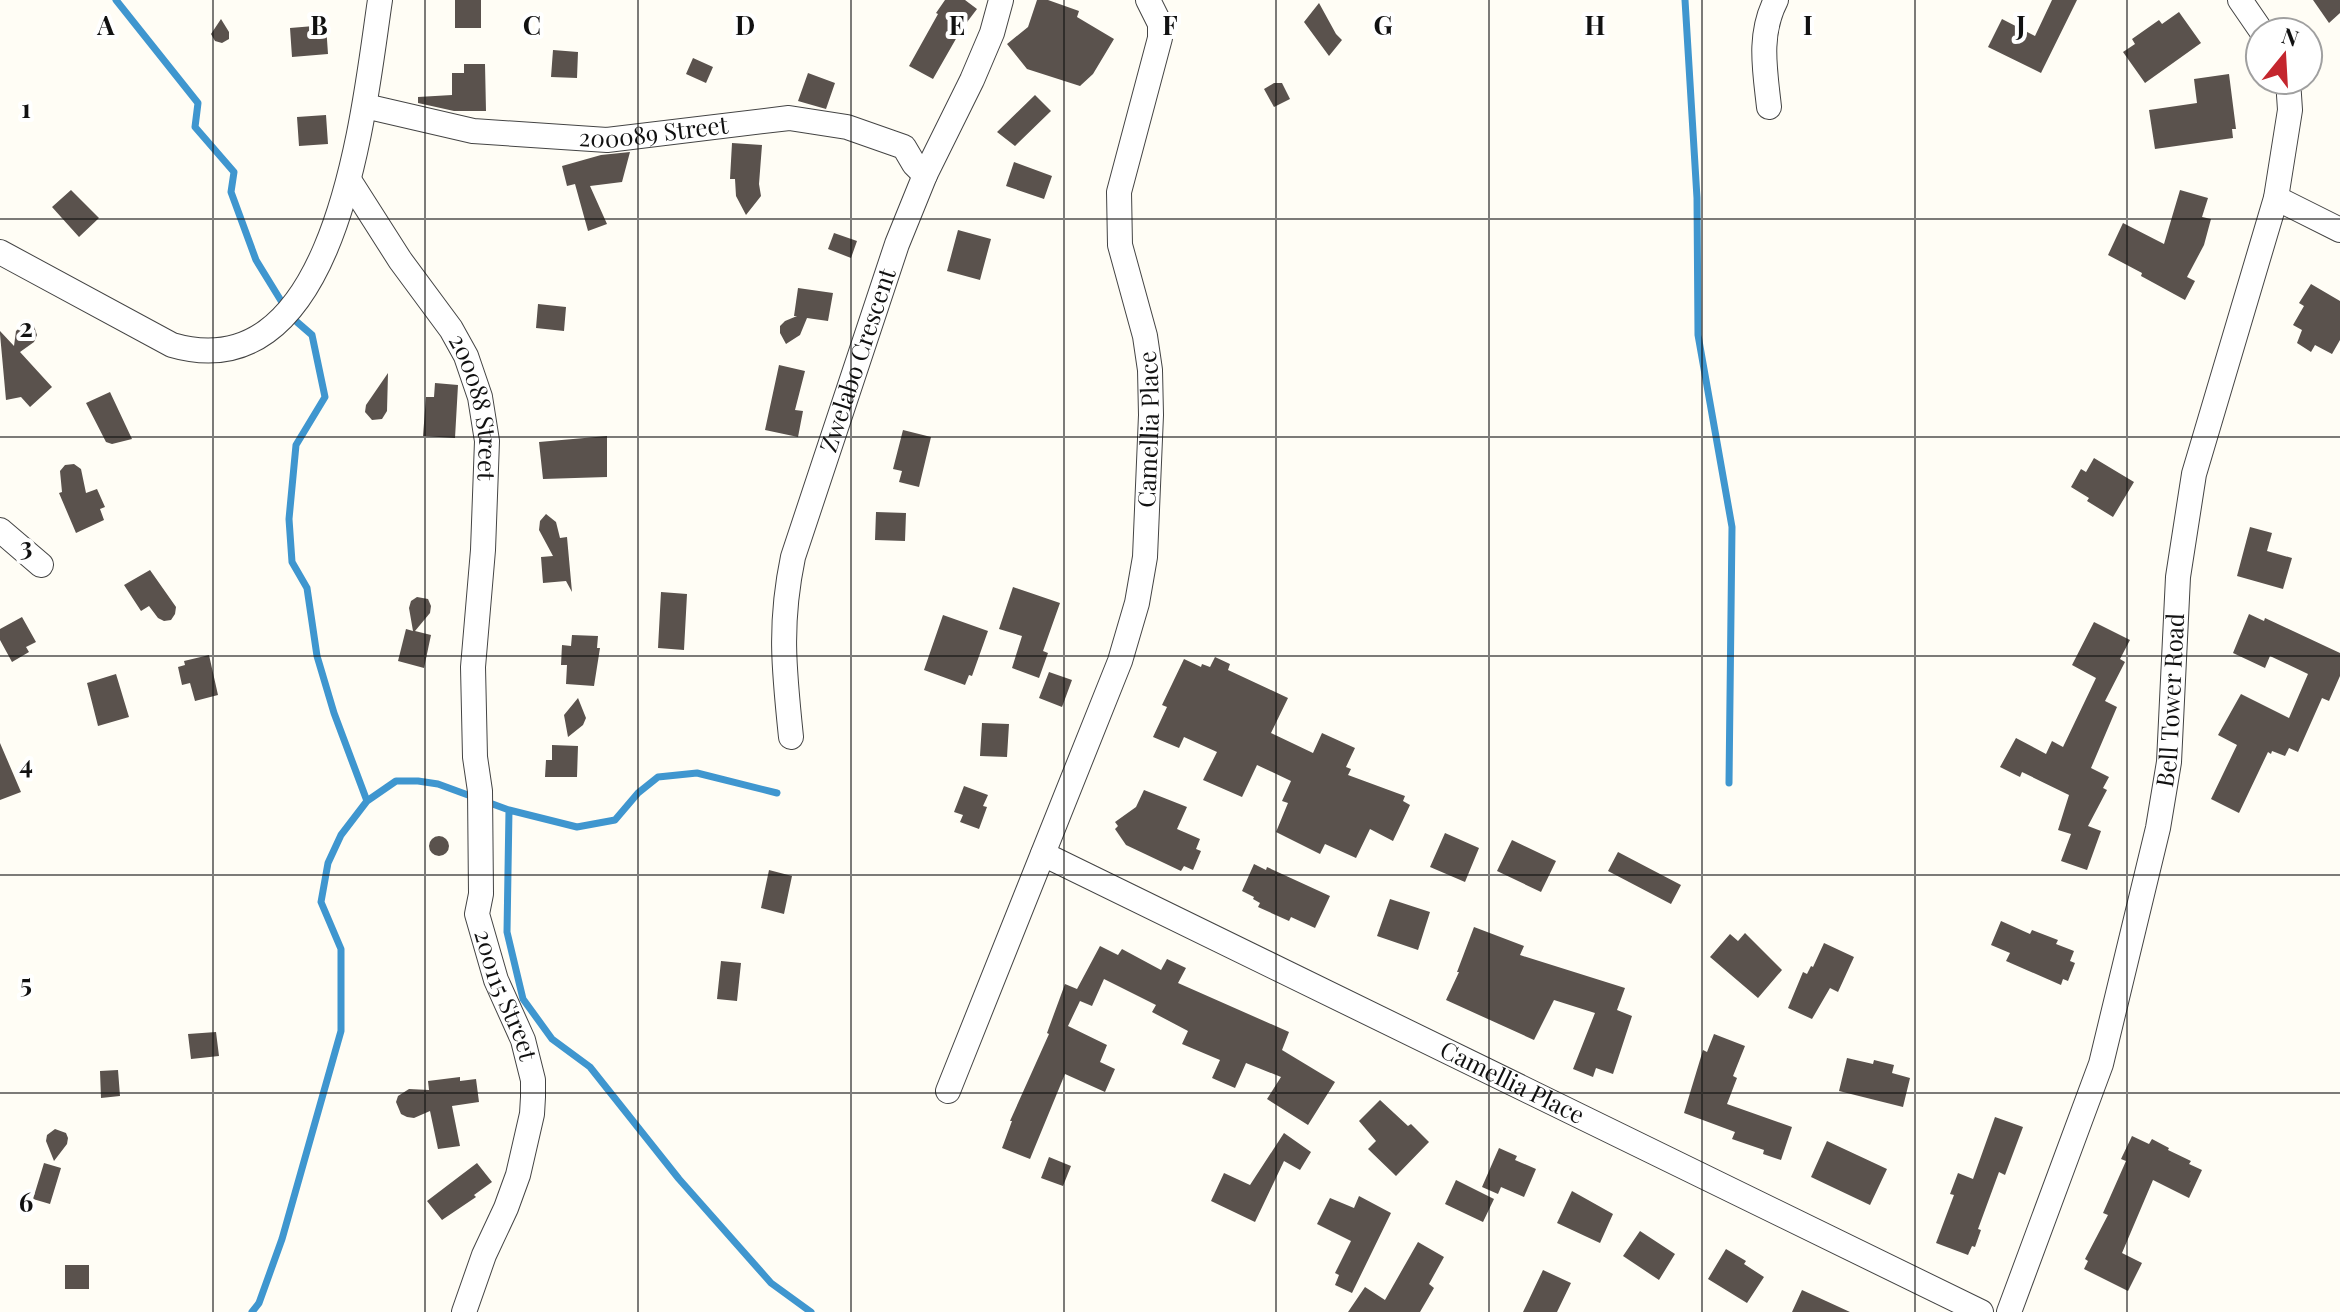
<svg xmlns="http://www.w3.org/2000/svg" width="2340" height="1312" font-family="'Playfair Display',serif">
<style>
.lines{fill:none;stroke-linecap:round;stroke-linejoin:round}
.stream{stroke:#3f96cf;stroke-width:7}
.building{fill:#5a524d}
.minor-casing{stroke:#444;stroke-width:26}
.minor{stroke:#fff;stroke-width:24}
.grid{fill:none;stroke:#111;stroke-width:2;stroke-opacity:0.55}
.labels{text-anchor:middle;stroke-width:8;stroke-linejoin:round;paint-order:stroke}
.street-label{font-size:24px;fill:#111;stroke:#fff}
.grid-label{font-size:26px;text-anchor:middle;font-weight:bold;fill:#111;stroke:#fff;stroke-width:8;stroke-linejoin:round;paint-order:stroke}
</style>
<rect width="100%" height="100%" fill="#fffdf5"/>
<g class="lines">
<path class="stream" d="M116,0L198,103L195,127L234,172L231,192L256,260L283,304
M1685,0L1697,198L1698,335L1732,527L1729,783
M367,801L396,781H418L438,784L509,810L577,827L615,820L638,793L658,777L697,773L777,793
M509,810L507,932L523,999L552,1039L590,1067L679,1179L771,1283L811,1312
M252,1312L259,1303L282,1239L341,1031V949L321,902L328,863L341,835L367,801L334,713L317,656L307,588L292,562L289,519L296,445L325,397L312,335L297,322"/>
</g>
<path class="building" d="M455,0H481V28H455Z
M945,0H965L977,9L961,30L933,79L909,66L938,14L936,13Z
M1037,0H1048L1079,11L1077,17L1114,39L1093,74L1080,86L1027,69L1007,44L1028,27Z
M2052,0H2077L2041,73L1988,47L2002,19L2035,36Z
M2313,0H2340V13L2329,23Z
M1319,3L1336,34L1342,40L1329,56L1304,22Z
M2179,12L2201,43L2145,83L2123,52L2135,44L2132,39L2159,20L2162,24Z
M221,19L229,32V39L222,43L215,41L211,34Z
M326,25L328,54L292,57L290,28Z
M553,50L578,52L577,78L551,77Z
M693,58L713,67L706,83L686,74Z
M464,64H485L486,111H454L418,103V97L452,95V73H464Z
M808,73L835,83L826,109L798,101Z
M2229,74L2236,129H2232L2233,138L2155,149L2149,110L2197,103L2194,79Z
M1274,83H1282L1290,99L1274,107L1264,89Z
M1035,95L1051,111L1015,146L997,132Z
M326,115L328,144L299,146L297,117Z
M732,143L762,145L759,184L761,196L746,215L736,196L735,179H730Z
M630,152L622,182L590,186L607,224L588,231L575,184L567,186L562,166L601,155Z
M1014,162L1052,176L1044,199L1006,186Z
M71,190L99,218L79,237L52,207Z
M2180,190L2208,198L2202,217L2211,219L2204,245L2187,277L2195,281L2185,300L2141,276L2142,273L2108,255L2123,223L2164,244Z
M958,230L991,239L980,280L947,271Z
M834,233L857,241L851,258L828,249Z
M2311,284L2340,301V340L2332,354L2315,345L2311,352L2297,343L2302,330L2293,325L2304,306L2299,303Z
M798,288L833,293L828,321L807,318L800,335L786,344L780,333V326L785,321L797,316H794Z
M538,304L566,307L564,331L536,328Z
M24,324L34,326L37,335L34,342L20,352L52,387L30,407L21,397L6,400L0,334V331L14,346L16,331Z
M779,365L805,371L795,410L803,411L798,437L765,430Z
M388,373L387,411L382,419L372,420L365,412L366,405Z
M435,383L458,385L455,438L423,436L426,397H434Z
M110,392L132,439L112,444L106,442L86,403Z
M903,430L931,437L919,487L899,482L902,471L893,469Z
M607,436V477L543,479L539,442Z
M2094,458L2134,482L2113,517L2087,501L2089,498L2071,487L2081,469L2086,472Z
M74,464L81,469L86,493L97,489L105,507L100,509L104,520L76,533L59,493L62,492L60,471L65,465Z
M876,512L906,513L905,541L875,540Z
M546,514L556,522L560,538L567,537L572,592L566,581L543,583L541,557L553,556L539,530L540,521Z
M2250,527L2272,533L2267,551L2292,558L2283,589L2237,576Z
M150,570L176,607L175,614L171,620L164,621L158,618L149,606L141,611L124,585Z
M1013,587L1060,603L1043,651L1048,653L1039,678L1012,668L1022,636L999,629Z
M661,592L687,594L684,650L658,648Z
M417,597L428,599L431,606L430,613L415,631L431,635L424,668L398,661L406,629L413,631L409,608L411,601Z
M2249,614L2264,621L2265,618L2340,653V676L2329,701L2322,698L2298,752L2289,748L2285,756L2272,751L2271,754L2268,752L2239,813L2211,799L2237,745L2218,735L2241,694L2289,718L2308,674L2270,656L2265,668L2233,653Z
M943,615L988,631L972,676L969,675L965,685L924,670Z
M22,617L36,642L26,647L29,652L12,662L0,640V629Z
M2094,622L2130,640L2120,659L2125,662L2105,701L2117,707L2091,768L2109,777L2103,788L2107,790L2088,826L2101,831L2087,870L2061,861L2071,834L2058,830L2069,795L2022,772L2020,777L2000,767L2016,738L2046,754L2052,741L2063,747L2096,678L2072,665Z
M572,635L598,636L597,648H600L594,686L566,684L567,665H561L562,645L571,646Z
M209,655L218,695L195,701L190,683L182,685L178,667L185,665L184,661Z
M1215,657L1230,664L1228,670L1288,698L1271,733L1313,753L1322,733L1355,748L1346,767L1351,769L1348,775L1405,796L1403,801L1410,805L1393,841L1370,829L1356,858L1325,844L1320,854L1276,832L1288,803L1282,801L1291,781L1257,765L1242,797L1203,780L1217,752L1184,737L1179,748L1153,737L1167,707L1162,705L1184,659L1201,667L1202,664L1210,667Z
M1049,672L1072,680L1062,707L1039,698Z
M116,674L129,717L98,726L87,683Z
M578,698L586,718L583,725L568,737L564,715Z
M982,723L1009,724L1007,757L980,756Z
M0,743L21,792L0,800Z
M552,745L578,746L577,777H545L546,760H552Z
M964,786L988,795L983,806L987,807L979,829L960,822L963,815L954,812Z
M1144,790L1187,807L1177,829L1200,839L1196,849L1201,851L1193,870L1184,866L1181,871L1126,845L1115,829L1118,826L1115,822L1136,807Z
M1445,833L1479,848L1465,882L1430,867Z
M429 846a10 10 0 1 1 20 0a10 10 0 1 1-20 0Z
M1512,840L1556,861L1541,892L1497,871Z
M1618,852L1681,885L1671,904L1608,871Z
M1254,864L1266,870L1267,867L1330,896L1315,928L1291,917L1289,921L1258,907L1260,903L1253,899L1254,897L1242,891Z
M769,870L792,876L784,914L761,908Z
M1390,899L1430,912L1418,950L1377,936Z
M2001,921L2030,934L2032,930L2058,940L2056,944L2074,951L2070,961L2075,963L2068,981L2063,979L2061,985L2006,961L2010,953L1991,945Z
M1474,927L1524,946L1520,955L1625,988L1617,1010L1632,1016L1613,1074L1596,1068L1593,1077L1573,1069L1595,1013L1554,1000L1534,1040L1446,1000L1459,972H1457Z
M1745,933L1782,970L1758,998L1710,957L1730,934L1738,941Z
M1824,943L1854,957L1838,992L1830,988L1812,1019L1788,1008L1803,972L1807,974L1811,966L1813,967Z
M1100,946L1118,955L1122,949L1161,970L1167,959L1186,968L1178,983L1289,1032L1282,1050L1335,1082L1308,1125L1267,1099L1281,1077L1246,1063L1235,1088L1212,1078L1220,1060L1182,1044L1188,1031L1152,1012L1156,1005L1104,979L1092,1006L1080,1001L1068,1026L1107,1045L1100,1062L1115,1069L1105,1092L1065,1074L1030,1159L1002,1148L1012,1121H1010L1049,1034L1047,1033L1065,984L1077,989Z
M721,961L741,963L737,1001L717,999Z
M216,1032L219,1056L191,1059L188,1034Z
M1714,1034L1745,1046L1733,1076L1737,1078L1727,1104L1792,1127L1781,1160L1763,1154L1764,1150L1732,1139L1735,1132L1684,1113L1703,1050L1707,1052Z
M1847,1058L1873,1064L1874,1060L1894,1065L1892,1073L1910,1078L1903,1107L1839,1091Z
M118,1070L120,1096L101,1098L100,1071Z
M460,1077V1081L476,1079L479,1102L452,1106L460,1146L438,1149L430,1111L414,1118L407,1117L401,1114L396,1102L398,1096L409,1089L429,1090L428,1081Z
M1380,1100L1408,1126L1411,1124L1429,1142L1396,1176L1368,1149L1376,1141L1359,1121Z
M1995,1117L2023,1127L2005,1175L1999,1172L1978,1229L1981,1230L1975,1247L1972,1246L1968,1255L1936,1243L1954,1195L1950,1194L1958,1173L1973,1179Z
M55,1129L66,1133L68,1138L67,1144L54,1161L46,1141L47,1135Z
M1284,1133L1311,1152L1300,1170L1284,1161L1255,1222L1211,1201L1224,1173L1250,1185Z
M2132,1136L2149,1144L2152,1139L2169,1148L2168,1150L2191,1161L2189,1164L2202,1170L2189,1198L2153,1180L2122,1253L2142,1263L2128,1291L2084,1269L2088,1261L2085,1259L2108,1215L2103,1213L2126,1161L2121,1159Z
M1827,1141L1887,1169L1870,1205L1811,1177Z
M1499,1148L1517,1156L1515,1160L1536,1169L1524,1197L1501,1187L1498,1194L1482,1187Z
M1049,1157L1071,1166L1063,1186L1041,1178Z
M44,1163L61,1168L50,1204L33,1199Z
M477,1163L492,1182L474,1195L476,1197L442,1220L427,1201Z
M1456,1180L1494,1199L1483,1222L1445,1204Z
M1572,1191L1613,1214L1600,1243L1557,1223Z
M1359,1196L1391,1213L1352,1293L1335,1285L1339,1275L1335,1273L1351,1241L1317,1224L1330,1198L1354,1208Z
M1640,1231L1675,1254L1659,1280L1623,1256Z
M1418,1242L1444,1257L1429,1284L1434,1288L1420,1312H1348L1365,1287L1385,1300Z
M1726,1249L1746,1261L1744,1264L1764,1277L1747,1303L1708,1279Z
M65,1265H89V1289H65Z
M1543,1270L1571,1283L1557,1312H1523Z
M1802,1290L1850,1312H1792Z"/>
<g class="lines">
<g class="minor-casing">
<g id="minor">
<path d="M2240,0L2262,32"/>
<path id="s1" d="M365,106L473,131L607,140L789,118L847,127L904,147L914,164L925,175"/>
<path d="M1769,107C1765,70 1758,35 1776,0"/>
<path id="s2" d="M349,180L400,260L451,329L466,356L480,397L487,441L483,550L473,667L475,757L480,791L481,894L477,914L496,980L523,1040L533,1080V1097L532,1114L518,1175L506,1208L484,1255L464,1312"/>
<path d="M2276,198L2340,230"/>
<path d="M0,252L172,345C339,394 364,106 380,0"/>
<path d="M0,530L41,565"/>
<path id="s3" d="M791,737C784,670 779,624 793,557L897,244L925,175L972,80L992,33L1001,0"/>
<path id="s4" d="M1043,854L1981,1312"/>
<path id="s5" d="M948,1091L1120,661L1137,603L1145,557L1151,415L1150,370L1145,336L1120,245L1119,192L1160,38V24L1148,0"/>
<path id="s6" d="M2009,1312L2101,1064L2158,828L2169,762L2178,577L2194,474L2276,198L2290,110L2288,80"/>
</g>
</g>
<use href="#minor" class="minor"/>
</g>
<path class="grid" d="M213,0V1312M425,0V1312M638,0V1312M851,0V1312M1064,0V1312M1276,0V1312M1489,0V1312M1702,0V1312M1915,0V1312M2127,0V1312M0,219H2340M0,437H2340M0,656H2340M0,875H2340M0,1093H2340"/>
<g class="labels">
<g class="street-label">
<text dy="8" stroke="none"><textPath href="#s1" startOffset="292">200089 Street</textPath></text>
<text dy="8" stroke="none"><textPath href="#s3" startOffset="388">Zwelabo Crescent</textPath></text>
<text dy="8" stroke="none"><textPath href="#s2" startOffset="264">200088 Street</textPath></text>
<text dy="8" stroke="none"><textPath href="#s5" startOffset="698">Camellia Place</textPath></text>
<text dy="8" stroke="none"><textPath href="#s6" startOffset="636">Bell Tower Road</textPath></text>
<text dy="8" stroke="none"><textPath href="#s2" startOffset="860">200115 Street</textPath></text>
<text dy="8" stroke="none"><textPath href="#s4" startOffset="522">Camellia Place</textPath></text>
</g>
</g>
<g class="grid-label">
<text x="106" y="35">A</text>
<text x="319" y="35">B</text>
<text x="532" y="35">C</text>
<text x="745" y="35">D</text>
<text x="957" y="35">E</text>
<text x="1170" y="35">F</text>
<text x="1383" y="35">G</text>
<text x="1595" y="35">H</text>
<text x="1808" y="35">I</text>
<text x="2021" y="35">J</text>
<text x="26" y="118">1</text>
<text x="26" y="337">2</text>
<text x="26" y="556">3</text>
<text x="26" y="774">4</text>
<text x="26" y="993">5</text>
<text x="26" y="1212">6</text>
</g>
<g transform="translate(2284 56) rotate(18)"><circle r="38" fill="#ffffff" stroke="#a0a0a0" stroke-width="2"/>
<path d="M0-6L14 30L0 20L-14 30Z" fill="#c4262e"/>
<text y="-12" font-size="22" font-weight="bold" text-anchor="middle" fill="#111111">N</text>
</g>
</svg>
